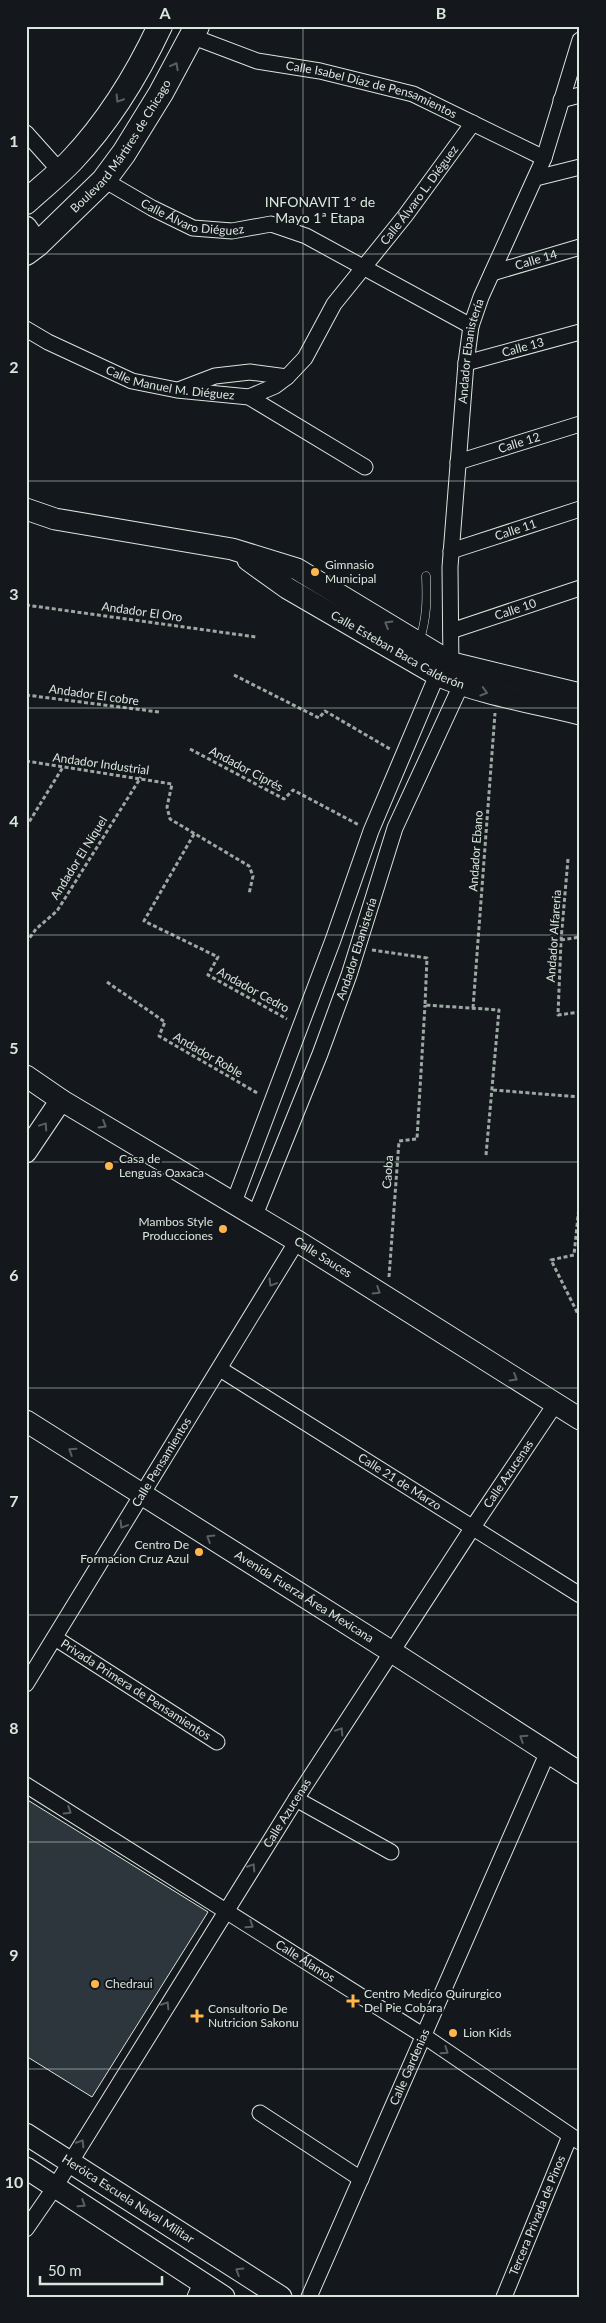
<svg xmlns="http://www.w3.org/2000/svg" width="606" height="2323" font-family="Lato,sans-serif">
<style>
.building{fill:#2c363c;stroke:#d8e6dc}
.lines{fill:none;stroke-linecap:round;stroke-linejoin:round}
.lane-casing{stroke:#d8e6dc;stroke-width:9}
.street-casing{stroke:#d8e6dc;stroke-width:17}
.secondary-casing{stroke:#d8e6dc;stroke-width:23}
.primary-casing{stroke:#d8e6dc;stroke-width:26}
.path{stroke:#9da8a2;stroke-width:3;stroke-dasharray:4 2.5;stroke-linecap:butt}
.lane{stroke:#14181c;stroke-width:8}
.street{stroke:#14181c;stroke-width:15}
.secondary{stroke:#14181c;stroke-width:21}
.primary{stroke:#14181c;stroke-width:24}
.oneway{stroke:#59605f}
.grid{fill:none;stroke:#d8e6dc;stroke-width:1;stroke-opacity:0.55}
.poi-dot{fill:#ffb74d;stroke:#14181c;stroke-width:2}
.labels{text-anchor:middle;stroke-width:4;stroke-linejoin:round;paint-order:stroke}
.street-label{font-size:12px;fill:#d8e6dc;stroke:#14181c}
.poi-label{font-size:12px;fill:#d8e6dc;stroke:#14181c;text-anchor:start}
.neighbourhood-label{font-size:14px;fill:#d8e6dc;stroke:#14181c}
.neatline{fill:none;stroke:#d8e6dc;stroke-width:2}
.grid-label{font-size:16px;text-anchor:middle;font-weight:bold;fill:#d8e6dc}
</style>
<rect width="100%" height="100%" fill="#14181c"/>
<path class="building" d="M26,1799L208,1912L92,2097L26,2056Z"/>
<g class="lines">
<g class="lane-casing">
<path id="lane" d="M419,642C427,619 427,600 426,576"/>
</g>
<g class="street-casing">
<g id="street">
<path id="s1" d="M191,36L257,61L320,71L413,94L544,158"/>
<path d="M561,100L580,95"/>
<path d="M26,133L60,171"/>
<path d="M536,178L580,167"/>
<path id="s2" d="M104,180L152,208L193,228L232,231L271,224L306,236L471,326"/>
<path id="s3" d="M492,273L580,247"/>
<path id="s4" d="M26,329L48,342L132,381L177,390L249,397L365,467"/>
<path id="s5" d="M466,363L580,332"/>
<path d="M181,389L215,376L250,372L287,377"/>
<path id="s6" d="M249,397L275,386L287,377L305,358L334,304L405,216L473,123"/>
<path id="s7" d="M458,462L580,424"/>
<path id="s8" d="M451,551L580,509"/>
<path id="s9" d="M451,631L580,588"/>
<path id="s10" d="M451,671L450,567L466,363L471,326L481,297L544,158L580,40"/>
<path d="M234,1202L333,940L371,831L437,675"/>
<path id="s11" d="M255,1215L320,1054L349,975L395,828L461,685"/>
<path id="s12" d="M220,1369L580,1595"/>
<path id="s13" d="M55,1638L217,1742"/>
<path id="s14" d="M26,1684L297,1241"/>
<path id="s15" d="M26,1785L424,2036L580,2142"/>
<path d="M296,1799L391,1852"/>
<path d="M260,2113L361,2179"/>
<path id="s16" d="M26,2229L55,2187L296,1799L473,1527L556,1403"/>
<path d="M195,2297L201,2283"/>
<path id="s17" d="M309,2297L547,1754"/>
<path id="s18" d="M504,2297L570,2136"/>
</g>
</g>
<g class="secondary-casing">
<g id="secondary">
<path d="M26,227L38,244"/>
<path d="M26,509L55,519L232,549L297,569L452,663L580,694"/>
<path id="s19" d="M248,560L287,588L437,675C483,695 532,702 580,714"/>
<path id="s20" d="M26,1076L61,1100L297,1241L580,1419"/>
<path d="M26,1152L61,1100"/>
<path id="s21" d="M26,1421L392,1652L580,1773"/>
<path id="s22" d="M26,2134L281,2297"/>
<path d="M26,2168L224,2297"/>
</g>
</g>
<g class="primary-casing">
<g id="primary">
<path d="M26,202C41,188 58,175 72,160C109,121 137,75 160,26"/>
<path id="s23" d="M26,253L38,244L104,180L124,153L161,93L197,26"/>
</g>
</g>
<path class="path" d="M26,605L256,637
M234,675L319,718L325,711L390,749
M26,695L159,712
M190,749L284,799L293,790L359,825
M26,761L172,784L167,807L170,819L249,866L253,876L249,894
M26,827L63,767
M194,834L144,921L218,957L208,975L287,1019
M568,859L561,940L558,1015L580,1012
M561,940L580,937
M26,943L36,929L57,911L141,777
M372,950L427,958L425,1005L499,1010L486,1155
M107,982L165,1022L159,1036L259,1094
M473,1008L495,713
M493,1090L580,1097
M580,1197L574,1255L551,1260L580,1318
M389,1277L399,1141L417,1139L425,1005"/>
<use href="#lane" class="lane"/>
<use href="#street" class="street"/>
<use href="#secondary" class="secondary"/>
<use href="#primary" class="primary"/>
</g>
<defs><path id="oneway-chevron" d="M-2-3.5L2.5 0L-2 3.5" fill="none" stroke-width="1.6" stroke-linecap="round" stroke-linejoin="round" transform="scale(1.25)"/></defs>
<g class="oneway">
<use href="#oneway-chevron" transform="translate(175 66) rotate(-62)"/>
<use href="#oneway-chevron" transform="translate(119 99) rotate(122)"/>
<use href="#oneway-chevron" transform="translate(388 624) rotate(-149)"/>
<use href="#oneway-chevron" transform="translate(484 692) rotate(16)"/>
<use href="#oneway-chevron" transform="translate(103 1125) rotate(31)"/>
<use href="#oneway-chevron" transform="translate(44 1126) rotate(-56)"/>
<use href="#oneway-chevron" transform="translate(272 1283) rotate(121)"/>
<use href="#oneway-chevron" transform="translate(377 1291) rotate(32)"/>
<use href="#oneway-chevron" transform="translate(514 1378) rotate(31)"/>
<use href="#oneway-chevron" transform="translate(72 1451) rotate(-147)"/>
<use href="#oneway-chevron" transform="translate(123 1525) rotate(121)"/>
<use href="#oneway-chevron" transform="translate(210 1538) rotate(-148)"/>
<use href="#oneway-chevron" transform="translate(340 1731) rotate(-57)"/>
<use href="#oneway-chevron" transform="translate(523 1738) rotate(-147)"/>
<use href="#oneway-chevron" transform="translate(68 1811) rotate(32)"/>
<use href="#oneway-chevron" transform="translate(252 1867) rotate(-57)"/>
<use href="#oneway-chevron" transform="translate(250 1925) rotate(33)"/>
<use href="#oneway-chevron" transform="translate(166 2005) rotate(-58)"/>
<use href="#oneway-chevron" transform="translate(445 2051) rotate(34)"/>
<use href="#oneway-chevron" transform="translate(81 2143) rotate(-58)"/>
<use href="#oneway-chevron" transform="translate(82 2204) rotate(33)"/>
<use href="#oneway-chevron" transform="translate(239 2271) rotate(-148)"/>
</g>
<path class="grid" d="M303,26V2297M26,254H580M26,481H580M26,708H580M26,935H580M26,1162H580M26,1388H580M26,1615H580M26,1842H580M26,2069H580"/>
<g class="poi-dot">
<circle cx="315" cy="572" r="5"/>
<circle cx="109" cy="1166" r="5"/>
<circle cx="223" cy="1229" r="5"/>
<circle cx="199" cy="1552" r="5"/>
<circle cx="95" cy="1984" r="5"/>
<path d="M350.5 1993.5h5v5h5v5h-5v5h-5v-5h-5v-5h5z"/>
<path d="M194.5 2008.5h5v5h5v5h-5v5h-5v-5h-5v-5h5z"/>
<circle cx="453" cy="2033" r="5"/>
</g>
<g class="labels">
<g class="street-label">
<text dy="4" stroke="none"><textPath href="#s1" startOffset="189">Calle Isabel Díaz de Pensamientos</textPath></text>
<text dy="4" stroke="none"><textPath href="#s23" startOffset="144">Boulevard Mártires de Chicago</textPath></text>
<text dy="4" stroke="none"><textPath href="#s6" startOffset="269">Calle Álvaro L. Diéguez</textPath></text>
<text dy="4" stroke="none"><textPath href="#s2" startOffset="98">Calle Álvaro Diéguez</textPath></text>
<text dy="4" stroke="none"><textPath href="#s3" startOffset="46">Calle 14</textPath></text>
<text dy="4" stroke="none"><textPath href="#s5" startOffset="59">Calle 13</textPath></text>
<text dy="4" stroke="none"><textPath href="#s10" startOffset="321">Andador Ebanistería</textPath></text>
<text dy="4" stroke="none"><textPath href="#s4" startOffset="156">Calle Manuel M. Diéguez</textPath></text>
<text dy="4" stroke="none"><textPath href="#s7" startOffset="64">Calle 12</textPath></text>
<text dy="4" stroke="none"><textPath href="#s8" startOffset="68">Calle 11</textPath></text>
<text dy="4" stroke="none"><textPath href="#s9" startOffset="68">Calle 10</textPath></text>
<text transform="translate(142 612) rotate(8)" y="4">Andador El Oro</text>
<text dy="4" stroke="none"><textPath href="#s19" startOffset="175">Calle Esteban Baca Calderón</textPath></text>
<text transform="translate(94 695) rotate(8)" y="4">Andador El cobre</text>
<text transform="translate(101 764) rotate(8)" y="4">Andador Industrial</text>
<text transform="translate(246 769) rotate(28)" y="4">Andador Ciprés</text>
<text transform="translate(476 851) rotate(-86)" y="4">Andador Ebano</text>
<text transform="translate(79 858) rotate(-58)" y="4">Andador El Níquel</text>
<text transform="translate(554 936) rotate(-86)" y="4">Andador Alfareria</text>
<text dy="4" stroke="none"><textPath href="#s11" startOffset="285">Andador Ebanistería</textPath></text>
<text transform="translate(253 990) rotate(29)" y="4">Andador Cedro</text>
<text transform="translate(208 1055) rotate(30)" y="4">Andador Roble</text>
<text transform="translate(388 1172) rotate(-86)" y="4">Caoba</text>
<text dy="4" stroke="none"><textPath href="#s20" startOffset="348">Calle Sauces</textPath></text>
<text dy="4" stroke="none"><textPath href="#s14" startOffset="260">Calle Pensamientos</textPath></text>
<text dy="4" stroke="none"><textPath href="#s16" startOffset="896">Calle Azucenas</textPath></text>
<text dy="4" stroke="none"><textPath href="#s12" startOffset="212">Calle 21 de Marzo</textPath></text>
<text dy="4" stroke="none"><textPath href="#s21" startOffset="329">Avenida Fuerza Área Mexicana</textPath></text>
<text dy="4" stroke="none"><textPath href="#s13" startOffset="96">Privada Primera de Pensamientos</textPath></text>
<text dy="4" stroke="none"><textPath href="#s16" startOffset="491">Calle Azucenas</textPath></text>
<text dy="4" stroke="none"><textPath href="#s15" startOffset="330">Calle Álamos</textPath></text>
<text dy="4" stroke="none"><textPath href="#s17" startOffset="251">Calle Gardenias</textPath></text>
<text dy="4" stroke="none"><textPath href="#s22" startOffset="121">Heróica Escuela Naval Militar</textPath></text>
<text dy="4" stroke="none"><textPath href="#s18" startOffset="88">Tercera Privada de Pinos</textPath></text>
</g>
<g class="poi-label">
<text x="325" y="569">Gimnasio<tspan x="325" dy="14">Municipal</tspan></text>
<text x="119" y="1163">Casa de<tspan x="119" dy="14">Lenguas Oaxaca</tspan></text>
<text x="213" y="1226" text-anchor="end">Mambos Style<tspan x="213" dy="14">Producciones</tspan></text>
<text x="189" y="1549" text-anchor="end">Centro De<tspan x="189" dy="14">Formacion Cruz Azul</tspan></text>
<text x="105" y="1988">Chedraui</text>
<text x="364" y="1998">Centro Medico Quirurgico<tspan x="364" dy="14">Del Pie Cobara</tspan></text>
<text x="208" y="2013">Consultorio De<tspan x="208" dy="14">Nutricion Sakonu</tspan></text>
<text x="463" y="2037">Lion Kids</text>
</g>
<g class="neighbourhood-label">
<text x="320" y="207">INFONAVIT 1º de<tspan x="320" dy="16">Mayo 1ª Etapa</tspan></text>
</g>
</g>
<rect width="606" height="2323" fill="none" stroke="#14181c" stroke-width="55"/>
<path d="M40 2276v8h122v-8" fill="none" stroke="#d8e6dc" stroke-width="2.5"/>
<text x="48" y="2276" font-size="15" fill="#d8e6dc" stroke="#14181c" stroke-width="4" paint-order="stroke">50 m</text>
<rect x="28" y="28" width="550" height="2268" class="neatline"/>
<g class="grid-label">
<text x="165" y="19">A</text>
<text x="441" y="19">B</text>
<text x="14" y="147">1</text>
<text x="14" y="373">2</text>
<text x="14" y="600">3</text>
<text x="14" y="827">4</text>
<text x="14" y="1054">5</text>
<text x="14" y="1281">6</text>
<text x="14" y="1507">7</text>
<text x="14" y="1734">8</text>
<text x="14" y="1961">9</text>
<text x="14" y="2188">10</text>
</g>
</svg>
